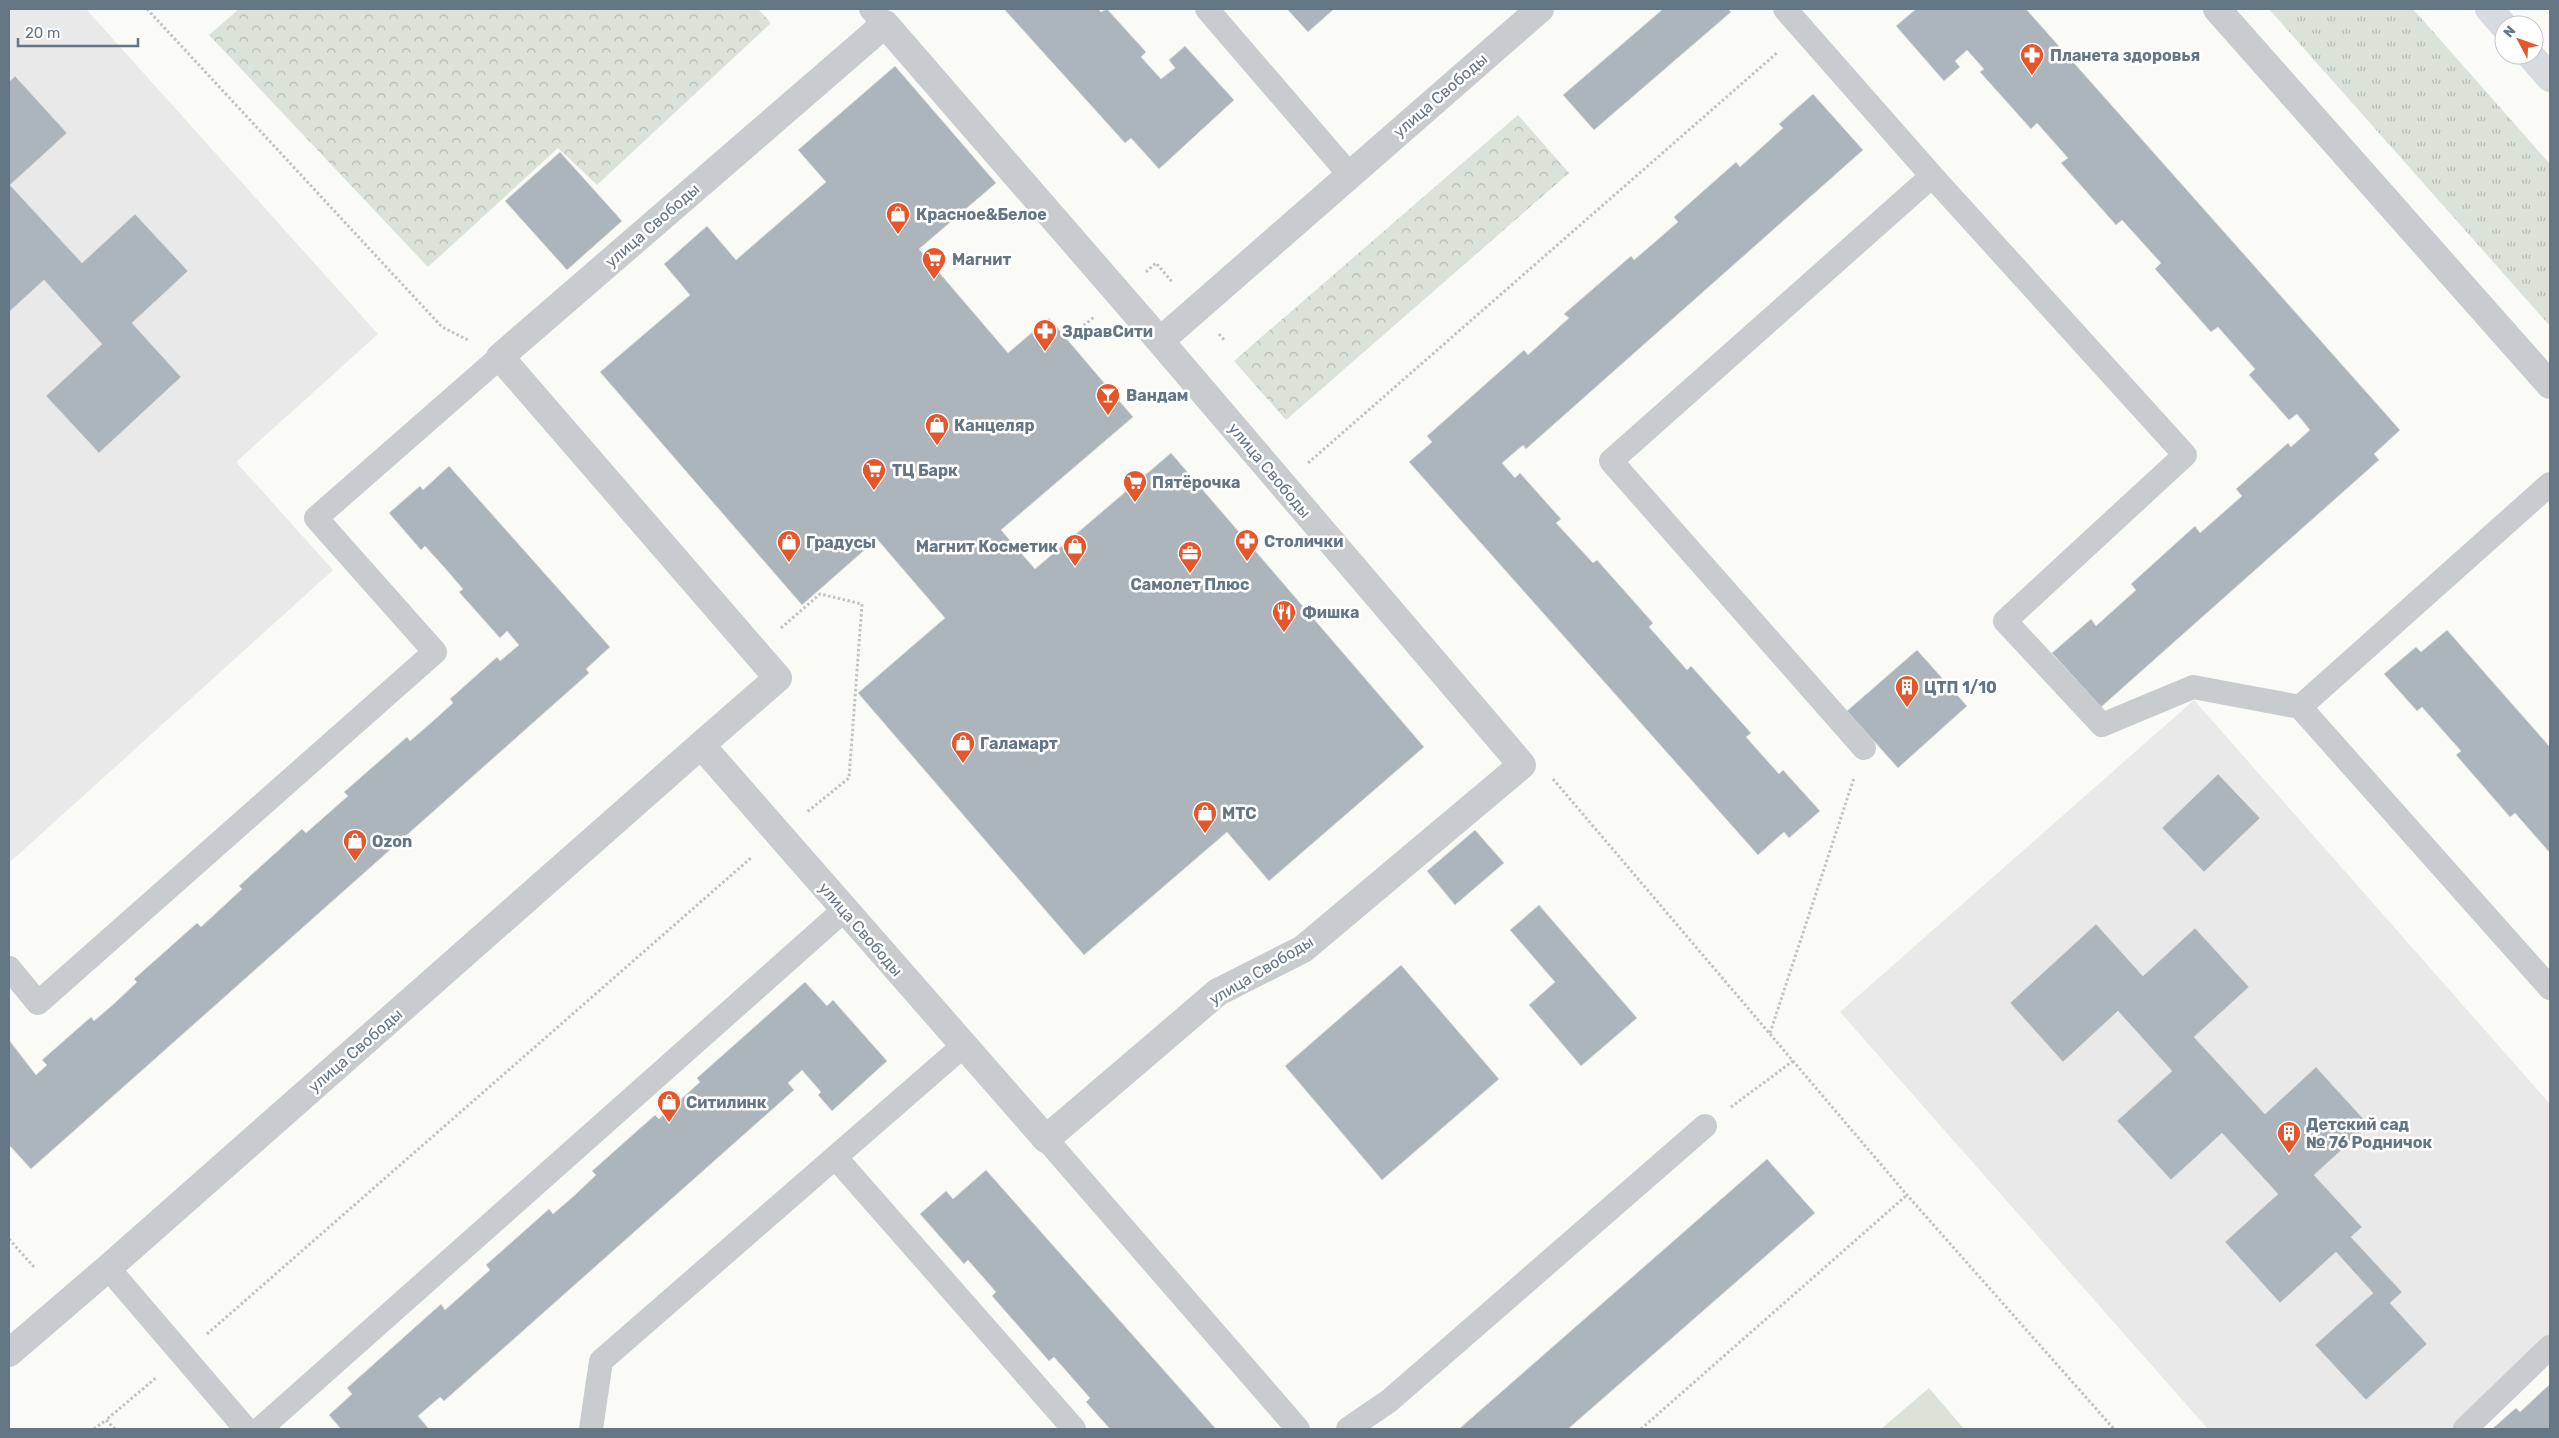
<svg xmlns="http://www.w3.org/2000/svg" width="2559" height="1438" font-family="Rubik,sans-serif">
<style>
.built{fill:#e8e9e8}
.grass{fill:url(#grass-tufts)}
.park{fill:url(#park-crowns)}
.pitch{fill:#dbe2d8}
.building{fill:#acb5bb;stroke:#dcdcda}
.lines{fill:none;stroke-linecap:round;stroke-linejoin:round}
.path{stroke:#c1c4c6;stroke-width:3;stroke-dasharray:2.5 2.5;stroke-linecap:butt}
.lane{stroke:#c8cccf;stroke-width:24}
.street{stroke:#c8cccf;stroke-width:28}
.primary{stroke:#d6dbdf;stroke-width:28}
.labels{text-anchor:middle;stroke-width:5;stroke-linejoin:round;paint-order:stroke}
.poi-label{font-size:16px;font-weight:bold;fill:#647583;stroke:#fff;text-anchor:start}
.street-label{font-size:16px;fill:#647583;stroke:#fff}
</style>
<defs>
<pattern id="grass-tufts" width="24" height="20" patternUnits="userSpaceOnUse" patternTransform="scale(1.25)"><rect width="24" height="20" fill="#dbe2d8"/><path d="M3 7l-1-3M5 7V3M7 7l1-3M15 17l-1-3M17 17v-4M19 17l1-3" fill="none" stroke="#b5bcb5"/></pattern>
<pattern id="park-crowns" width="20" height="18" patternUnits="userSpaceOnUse" patternTransform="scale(1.25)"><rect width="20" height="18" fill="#dbe2d8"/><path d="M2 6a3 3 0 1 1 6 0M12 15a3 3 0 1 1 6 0" fill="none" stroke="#b5bcb5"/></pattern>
</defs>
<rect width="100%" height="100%" fill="#fafaf7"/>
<path class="built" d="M9,9H86L378,334L236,462L333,570L9,863Z
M2194,700L2550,1104V1351L2462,1429H2208L1840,1012Z"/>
<path class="grass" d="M2269,9H2413L2550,164V326Z"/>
<path class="park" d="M239,9H758L771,23L597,185L558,148L428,267L209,35Z
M1518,115L1569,173L1286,420L1234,361Z"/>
<path class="pitch" d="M1929,1388L1964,1429H1881Z"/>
<path class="building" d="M1004,9H1098L1101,12L1107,9L1146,52L1141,57L1161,79L1175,68L1169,60L1185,46L1234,100L1159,169L1131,138L1125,143Z
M1287,9H1334L1308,32Z
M1663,9H1728L1731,12L1594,130L1563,95Z
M1916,9H2026L2400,430L2374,454L2379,460L2101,707L2052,653L2091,619L2096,626L2136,590L2131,584L2195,526L2200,533L2242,496L2236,489L2288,443L2291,447L2310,430L2297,414L2289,420L2249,375L2255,369L2218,327L2211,332L2155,269L2161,263L2122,220L2116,225L2061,163L2068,158L2037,123L2031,129L1980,72L1984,69L1967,50L1955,61L1960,67L1944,81L1896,26Z
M895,66L996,183L919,249L1008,353L1049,318L1133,417L1001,530L1035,569L1171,453L1424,747L1269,881L1227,832L1084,955L858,693L945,618L877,539L802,605L600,372L690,295L664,264L707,226L736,260L826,182L798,150Z
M15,76L67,133L10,185L82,263L135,214L188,271L132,323L181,377L99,453L46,396L102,344L44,280L9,312V82Z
M1813,94L1863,150L1526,449L1523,445L1502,463L1515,478L1520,473L1561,519L1556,523L1593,563L1597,560L1653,623L1649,627L1687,670L1691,666L1751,733L1746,737L1779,774L1783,770L1820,811L1789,838L1784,832L1758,855L1409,462L1432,442L1427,436L1524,350L1528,355L1569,318L1564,314L1631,256L1634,260L1678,222L1674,217L1736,162L1740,167L1783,128L1779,124Z
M560,152L622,221L567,270L505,201Z
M449,466L610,647L586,669L589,673L31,1169L10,1146L9,1147V1040L36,1075L47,1065L42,1060L91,1017L94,1021L116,1002L137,982L134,979L197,923L201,927L242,889L239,886L302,829L306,833L348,796L344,792L407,737L410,741L432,722L453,703L450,699L497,657L500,661L519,645L507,631L500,638L459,592L463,589L444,567L425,546L421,550L389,513L420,486L423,490Z
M2447,630L2550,747V853L2515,813L2510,817L2456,755L2461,751L2422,707L2417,711L2384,674L2416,647L2421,652Z
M1917,650L1967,706L1898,768L1847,711Z
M2218,774L2260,818L2204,872L2162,828Z
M1475,830L1504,863L1455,905L1427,871Z
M1539,905L1637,1018L1581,1066L1529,1005L1555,982L1510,930Z
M2096,924L2143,976L2195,928L2249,987L2194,1037L2265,1114L2316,1067L2369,1125L2314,1175L2362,1227L2351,1237L2402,1292L2390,1303L2427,1344L2366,1400L2315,1345L2373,1293L2336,1252L2280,1303L2225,1242L2278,1194L2222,1133L2171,1180L2117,1121L2172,1071L2118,1011L2063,1062L2010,1003Z
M1401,965L1499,1079L1382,1180L1285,1066Z
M805,982L827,1006L833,1000L887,1061L832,1111L818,1095L821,1092L802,1070L788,1083L794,1090L444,1401L440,1397L418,1416L429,1429H341L329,1415L352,1394L347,1388L441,1304L445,1310L490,1270L486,1265L549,1209L553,1214L575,1195L596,1175L592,1171L655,1115L659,1119L700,1082L697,1078Z
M1767,1159L1815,1213L1568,1429H1459Z
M986,1170L1216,1429H1110L1086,1402L1090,1398L1054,1357L1049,1361L992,1296L996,1292L968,1260L964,1264L920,1214L946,1191L953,1199Z
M2550,1384V1429H2492L2516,1408L2520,1412Z"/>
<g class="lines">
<path class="path" d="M147,9L442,327L470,341
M1146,272L1156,263L1173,283
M1076,332L1094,317
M1219,334L1225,341
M1308,463L1778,52
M781,628L820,594L862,604L849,778L807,812
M1553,779L1907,1195L2114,1429
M1770,1033L1854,778
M1731,1107L1793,1061
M9,1239L34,1267
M207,1334L752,857
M94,1429L106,1420
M115,1429L106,1420L157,1377
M1641,1429L1907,1195"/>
<path class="lane" d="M871,9L885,24
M1207,9L1349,174
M1785,9L1932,176L1611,461L1864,748
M1932,176L2185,455L2005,621L2102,725L2193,687L2300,707
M2550,484L2300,707L2550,988
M9,968L38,1003L435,652L316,518L500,357
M1046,1139L1298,1429
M836,1158L1074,1429
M108,1268L246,1429
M260,1429L844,910
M591,1429L601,1361L963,1046
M1348,1429L1389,1401L1705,1126
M2465,1429L2550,1347"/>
<path class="street" d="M2217,9L2550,385
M1160,341L1540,9
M9,1353L108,1268L701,745L778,678L500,357L885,24L1160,341L1522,765L1303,949L1218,992L1046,1139L701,745"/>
<path class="primary" d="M2489,9L2504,26
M2530,55L2550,78"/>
</g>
<defs>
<g id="pharmacy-pin" transform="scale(1.25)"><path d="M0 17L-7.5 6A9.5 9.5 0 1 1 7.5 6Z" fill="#e6562b" stroke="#fff"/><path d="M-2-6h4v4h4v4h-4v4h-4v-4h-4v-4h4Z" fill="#fff"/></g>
<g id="shop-pin" transform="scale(1.25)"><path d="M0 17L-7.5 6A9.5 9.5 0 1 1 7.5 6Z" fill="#e6562b" stroke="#fff"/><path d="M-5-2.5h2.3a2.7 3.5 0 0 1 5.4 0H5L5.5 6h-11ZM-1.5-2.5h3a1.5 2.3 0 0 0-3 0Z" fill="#fff"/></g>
<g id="supermarket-pin" transform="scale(1.25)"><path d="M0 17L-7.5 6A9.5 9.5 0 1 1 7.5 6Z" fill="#e6562b" stroke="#fff"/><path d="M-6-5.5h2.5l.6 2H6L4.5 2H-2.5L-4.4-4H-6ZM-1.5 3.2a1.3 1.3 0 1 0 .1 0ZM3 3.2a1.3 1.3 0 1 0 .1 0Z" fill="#fff"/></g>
<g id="bar-pin" transform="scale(1.25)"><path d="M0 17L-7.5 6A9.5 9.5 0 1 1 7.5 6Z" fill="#e6562b" stroke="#fff"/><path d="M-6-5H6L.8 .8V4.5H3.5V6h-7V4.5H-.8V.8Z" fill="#fff"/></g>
<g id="office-pin" transform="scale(1.25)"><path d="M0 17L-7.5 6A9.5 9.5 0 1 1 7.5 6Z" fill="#e6562b" stroke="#fff"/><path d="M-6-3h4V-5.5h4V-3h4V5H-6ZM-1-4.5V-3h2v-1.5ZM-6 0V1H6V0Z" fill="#fff"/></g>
<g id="restaurant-pin" transform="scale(1.25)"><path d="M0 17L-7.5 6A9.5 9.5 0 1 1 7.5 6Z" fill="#e6562b" stroke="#fff"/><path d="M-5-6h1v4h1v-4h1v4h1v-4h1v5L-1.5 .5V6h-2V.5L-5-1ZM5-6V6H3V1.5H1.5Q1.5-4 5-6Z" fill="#fff"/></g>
<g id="building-pin" transform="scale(1.25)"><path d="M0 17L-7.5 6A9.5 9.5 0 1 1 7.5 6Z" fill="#e6562b" stroke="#fff"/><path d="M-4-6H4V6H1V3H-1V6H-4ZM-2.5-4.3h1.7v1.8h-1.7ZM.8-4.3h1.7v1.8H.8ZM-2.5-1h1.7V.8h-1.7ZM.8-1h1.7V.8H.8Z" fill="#fff"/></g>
</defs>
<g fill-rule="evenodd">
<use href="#pharmacy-pin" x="2032" y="55"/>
<use href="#shop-pin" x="898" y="214"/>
<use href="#supermarket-pin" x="934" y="259"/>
<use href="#pharmacy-pin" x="1045" y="331"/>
<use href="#bar-pin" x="1108" y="395"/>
<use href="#shop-pin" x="937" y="425"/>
<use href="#supermarket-pin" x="874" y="470"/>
<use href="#supermarket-pin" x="1135" y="482"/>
<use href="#pharmacy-pin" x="1247" y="541"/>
<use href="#shop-pin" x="789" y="542"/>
<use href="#shop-pin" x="1075" y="546"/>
<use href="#office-pin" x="1190" y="553"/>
<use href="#restaurant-pin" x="1284" y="612"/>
<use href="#building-pin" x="1907" y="687"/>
<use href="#shop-pin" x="963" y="743"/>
<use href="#shop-pin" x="1205" y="813"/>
<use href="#shop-pin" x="355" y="841"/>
<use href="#shop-pin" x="669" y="1102"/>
<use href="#building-pin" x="2289" y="1133"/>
</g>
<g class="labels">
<g class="poi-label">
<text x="2050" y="61">Планета здоровья</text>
<text x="916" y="220">Красное&amp;Белое</text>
<text x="952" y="265">Магнит</text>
<text x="1062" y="337">ЗдравСити</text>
<text x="1126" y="401">Вандам</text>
<text x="954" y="431">Канцеляр</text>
<text x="892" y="476">ТЦ Барк</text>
<text x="1152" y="488">Пятёрочка</text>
<text x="1264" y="547">Столички</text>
<text x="806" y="548">Градусы</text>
<text x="1058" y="552" text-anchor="end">Магнит Косметик</text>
<text x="1190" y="590" text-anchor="middle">Самолет Плюс</text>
<text x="1302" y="618">Фишка</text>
<text x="1924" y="693">ЦТП 1/10</text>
<text x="980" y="749">Галамарт</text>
<text x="1222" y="819">МТС</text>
<text x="372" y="847">Ozon</text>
<text x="686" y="1108">Ситилинк</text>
<text x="2306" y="1130">Детский сад<tspan x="2306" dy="18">№ 76 Родничок</tspan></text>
</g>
<g class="street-label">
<text transform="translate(1440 95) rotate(-41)" y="6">улица Свободы</text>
<text transform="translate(652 225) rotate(-41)" y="6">улица Свободы</text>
<text transform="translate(1270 470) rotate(50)" y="6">улица Свободы</text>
<text transform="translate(861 929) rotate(49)" y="6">улица Свободы</text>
<text transform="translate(1261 970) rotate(-31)" y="6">улица Свободы</text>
<text transform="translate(355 1050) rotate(-41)" y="6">улица Свободы</text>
</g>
</g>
<rect width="2559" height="1438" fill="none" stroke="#647583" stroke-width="20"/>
<g transform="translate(2519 40) rotate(311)"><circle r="24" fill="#ffffff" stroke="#c1c8cd"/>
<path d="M0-4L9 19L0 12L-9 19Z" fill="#e6562b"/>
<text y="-8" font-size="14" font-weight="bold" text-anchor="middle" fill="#647583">N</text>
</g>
<path d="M18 38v8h120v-8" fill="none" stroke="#647583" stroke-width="2.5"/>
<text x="25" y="38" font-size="15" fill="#647583" stroke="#ffffff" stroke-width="4" paint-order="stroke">20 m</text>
</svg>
